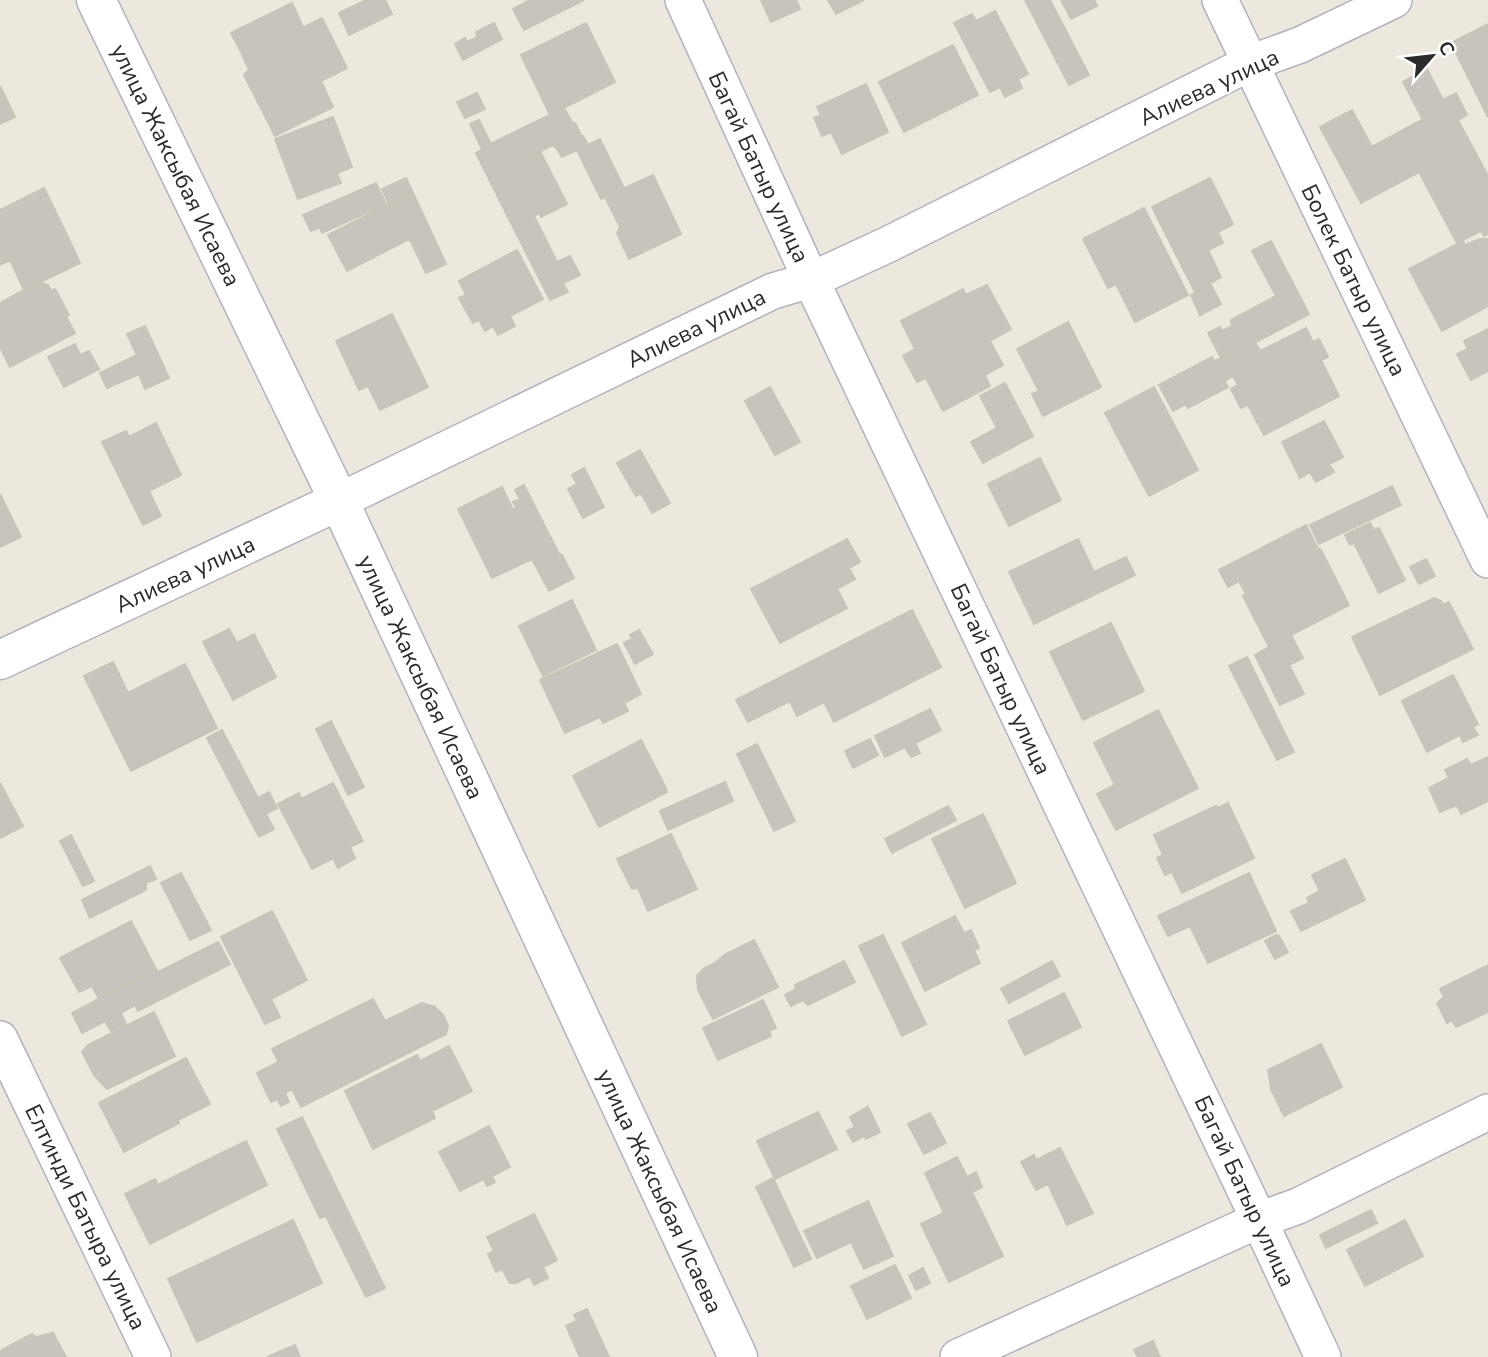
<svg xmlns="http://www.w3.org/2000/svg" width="1488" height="1357" font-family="'Nunito Sans',sans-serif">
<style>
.building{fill:#c8c4bd;stroke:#c8c4b7;stroke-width:2}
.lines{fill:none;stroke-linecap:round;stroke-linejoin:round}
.street-casing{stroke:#b1b2be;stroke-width:38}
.secondary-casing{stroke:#b1b2be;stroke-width:41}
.street{stroke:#fff;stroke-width:35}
.secondary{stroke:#fff;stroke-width:38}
.labels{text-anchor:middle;stroke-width:5;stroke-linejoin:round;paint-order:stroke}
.street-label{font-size:23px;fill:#2b2b2b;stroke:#fff}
</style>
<rect width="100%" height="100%" fill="#ede8dd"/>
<path class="building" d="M366,0H385L392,14L349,35L339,13Z
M530,0H584L524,30L513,9Z
M761,0H796L800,9L771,22Z
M828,0H864L836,14Z
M1025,0H1050L1089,75L1069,85Z
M1061,0H1094L1097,6L1071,19Z
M292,3L303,27L270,44L267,39L241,52L231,33Z
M995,11L1028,74L1018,79L1022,88L1005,97L1000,87L990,92L954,23L972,14L976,21Z
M322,18L347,68L321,81L333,107L275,136L244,75L249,70L241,52L267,39L270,44Z
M494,23L502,39L463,60L455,44L465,38L467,42L477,37L476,32Z
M586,23L615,82L550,115L521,55Z
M1488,24V117L1451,43Z
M953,45L978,95L904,132L879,82Z
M1427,69L1443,100L1456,93L1467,115L1458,120L1488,176V234L1484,236L1403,82Z
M866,84L888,132L842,154L831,132L822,136L814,118L821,115L817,107Z
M0,86L15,117L0,124Z
M477,93L485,109L465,118L457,102Z
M564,108L573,124L575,123L581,135L578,136L579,138L583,136L588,145L600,139L624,188L601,199L577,150L562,157L557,149L553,145L521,161L508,135Z
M1352,110L1372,147L1423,119L1481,231L1457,243L1419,172L1361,203L1320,127Z
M333,117L352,167L337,173L341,183L298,199L275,139Z
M479,120L491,144L508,135L522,162L541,153L567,204L541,217L539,213L534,216L532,212L511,223L476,153L482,149L470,124Z
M653,175L681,234L629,259L617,233L620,227L605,197Z
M406,178L414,195L389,204L382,189Z
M1210,178L1233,224L1218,232L1223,243L1208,250L1221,277L1195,292L1152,207Z
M376,183L386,204L322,233L320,227L311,231L303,215Z
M44,188L66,233L0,265V210Z
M414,195L446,264L426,273L393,204Z
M389,204H393L411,238L347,271L328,235Z
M1144,208L1188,295L1135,322L1116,284L1108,288L1083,239Z
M532,212L557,262L570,256L580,275L563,283L568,292L550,300L511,223Z
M66,233L80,263L24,290L10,260Z
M1480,239H1488V306L1442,331L1409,269L1463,241L1465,245Z
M1271,241L1309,314L1222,360L1208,333L1220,327L1222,331L1232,326L1231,320L1276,296L1252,251Z
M517,250L543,299L510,316L515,326L498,335L493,326L485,331L479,320L473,323L459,298L466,295L459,281Z
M41,281L43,284L48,285L51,291L55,289L69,315L66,317L75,333L10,367L0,347V303Z
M987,285L1011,329L990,341L1003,365L985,375L990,386L943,411L926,378L917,382L903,356L915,349L901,321L963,289L966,295Z
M1211,285L1221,304L1200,315L1191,295Z
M392,314L428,387L380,410L368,386L359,390L336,341Z
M1068,322L1101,387L1043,416L1032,394L1039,391L1017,349Z
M145,326L169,378L145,389L139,374L107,388L100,373L137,355L127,334Z
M1306,328L1313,342L1319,339L1328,357L1321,360L1339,396L1264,435L1248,405L1241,408L1231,389L1238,385L1233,376L1225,381L1214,361L1221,358L1222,360L1256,344L1260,351Z
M1488,329V371L1471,380L1457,354L1468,349L1464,341Z
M75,344L80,355L89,351L99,369L64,387L48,357Z
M1212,357L1228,387L1188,408L1186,404L1173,411L1159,385Z
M1005,383L1033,436L983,463L971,442L997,428L980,396Z
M770,387L800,442L775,455L745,401Z
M1154,387L1198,470L1149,496L1105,413Z
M1324,421L1343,457L1329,464L1334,472L1316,482L1310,472L1300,478L1282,442Z
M156,423L181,475L149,491L161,516L143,525L102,442L126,431L129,437Z
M640,450L670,503L652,513L641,493L636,496L617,463Z
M1040,458L1061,500L1009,526L988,484Z
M584,468L604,507L583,518L568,489L577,484L572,475Z
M524,485L559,554L562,555L574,578L549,591L532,559L544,553L523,512L520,514L513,502L520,499L515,490Z
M1392,486L1401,505L1319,544L1310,525Z
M502,487L513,510L517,508L520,514L523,512L544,553L492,578L458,509Z
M0,494L21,537L0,547Z
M1370,523L1374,530L1379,528L1405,580L1379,593L1354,543L1350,545L1345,535Z
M1306,525L1317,547L1254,580L1258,588L1246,594L1239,581L1228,587L1219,570Z
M847,539L860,562L849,568L855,579L837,589L847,608L780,643L751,589Z
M1078,539L1094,572L1126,557L1135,575L1034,624L1009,572Z
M1317,547L1321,550L1349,605L1291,635L1303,658L1289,665L1304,694L1280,705L1255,655L1269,647L1243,596L1258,588L1254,580Z
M1426,559L1435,576L1419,584L1410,567Z
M1434,598L1441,601L1443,605L1449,602L1473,649L1380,695L1352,637Z
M572,600L596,650L543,676L519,626Z
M912,610L941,667L834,722L824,702L797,716L790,701L748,722L736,700Z
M1111,623L1144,691L1083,720L1050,652Z
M229,629L237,643L254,634L276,677L233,700L203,642Z
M639,630L653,654L635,664L624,643L632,639L630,635Z
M617,644L641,694L624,703L628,711L603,723L600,717L565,733L540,680Z
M1247,657L1294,752L1277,760L1229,666Z
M113,662L128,693L185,664L217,728L131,771L84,676Z
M1453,675L1478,724L1473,727L1478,735L1463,742L1460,735L1427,752L1402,701Z
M930,709L941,730L915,743L920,753L911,757L905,747L885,757L875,736Z
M1158,710L1198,788L1116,830L1097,794L1115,785L1094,743Z
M331,721L364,787L348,795L316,729Z
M222,730L258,798L269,792L277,808L266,814L274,829L259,837L207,738Z
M870,739L878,755L853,768L845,751Z
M641,740L666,788L667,792L599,827L573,776Z
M757,744L795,821L774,831L737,754Z
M1488,757V801L1461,814L1457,805L1440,812L1429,788L1449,778L1445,770L1467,759L1471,765Z
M725,782L733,801L668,830L660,811Z
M0,783L23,826L0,838Z
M333,783L363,841L350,847L355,858L338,868L333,858L312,869L278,804L299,793L301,799Z
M1228,803L1254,858L1182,893L1172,872L1165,875L1157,858L1163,855L1154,835L1216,806L1218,808Z
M948,806L956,820L892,853L885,839Z
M983,814L1016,883L965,908L932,839Z
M671,834L697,889L648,911L638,888L632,889L617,859Z
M71,835L94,881L83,886L60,841Z
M1345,859L1365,900L1301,931L1291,911L1309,903L1307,898L1320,891L1312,875Z
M150,866L156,879L146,883V890L90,918L82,900Z
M181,873L211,930L190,940L161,883Z
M1249,873L1276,931L1208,963L1190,926L1168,936L1158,916Z
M272,911L307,980L271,999L280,1017L265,1024L221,937Z
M955,916L964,933L971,930L979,948L974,950L980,963L925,991L902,943Z
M131,921L156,969L99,999L92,986L79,992L60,958Z
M883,935L926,1024L902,1036L859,946Z
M1276,935L1279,936L1288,952L1275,959L1265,941Z
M754,940L778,987L713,1019L698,990L697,976L703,969L715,963L724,955Z
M218,942L230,964L138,1011L135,1005L121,1013L126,1024L111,1031L105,1021L82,1033L72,1013L156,969L158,972Z
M844,961L855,982L808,1005L803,1000L791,1006L785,995L796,989L795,985Z
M1052,961L1060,976L1009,1003L1001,989Z
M1488,965V1012L1456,1027L1452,1020L1447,1023L1437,1003L1444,997L1440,989Z
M1064,993L1081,1027L1025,1055L1008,1021Z
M373,999L385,1021L422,1003L435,1007L443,1015L448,1026L446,1034L301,1107L272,1049Z
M763,1000L776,1028L769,1031L771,1036L718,1060L703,1028Z
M154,1012L175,1056L107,1089L94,1075L82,1052L88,1045Z
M1321,1044L1342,1087L1284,1116L1271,1089L1268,1070Z
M449,1046L472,1091L432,1111L435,1118L373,1149L345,1091L417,1055L420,1061Z
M186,1058L210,1104L178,1120L179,1123L124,1152L99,1103Z
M278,1062L291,1090L285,1093L289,1102L281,1106L277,1099L271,1102L257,1073Z
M868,1107L880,1132L866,1139L864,1136L853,1142L847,1131L855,1127L850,1117Z
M818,1112L837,1149L775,1179L757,1141Z
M930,1113L946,1143L924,1154L908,1124Z
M302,1117L385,1288L366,1297L326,1216L320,1218L277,1129Z
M489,1126L510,1167L492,1176L495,1182L487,1186L484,1179L460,1191L439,1152Z
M246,1141L267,1185L215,1211L193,1167Z
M1060,1148L1093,1213L1067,1225L1048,1184L1036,1190L1021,1162L1034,1155L1036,1160Z
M957,1157L967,1177L976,1172L982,1187L972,1192L1003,1256L949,1282L921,1224L944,1213L925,1173Z
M193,1167L215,1211L150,1244L125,1194L155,1179L158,1185Z
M773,1178L811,1259L794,1267L756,1187Z
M868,1201L893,1256L864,1269L851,1242L817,1258L804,1231Z
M1371,1210L1377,1223L1326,1248L1320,1235Z
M534,1214L557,1260L543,1267L548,1278L534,1285L530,1276L516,1283H510L502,1269L496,1272L488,1254L494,1251L487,1237Z
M293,1220L322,1283L197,1342L168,1279Z
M1405,1220L1423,1256L1365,1286L1347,1250Z
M895,1265L911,1298L867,1319L851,1286Z
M923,1268L930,1283L916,1290L909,1276Z
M587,1309L609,1357H580L566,1326L577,1321L574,1315Z
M53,1333L66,1357H0V1351L32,1334L36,1337Z
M1153,1341L1160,1357H1138L1134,1350Z
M295,1345L300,1357H267Z"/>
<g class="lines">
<g class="street-casing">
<path id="street" d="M683,0L811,280L1259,1220L1323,1357
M1220,0L1488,560
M339,501L773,291L811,280L889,244L1250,63L1300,45L1394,0
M0,1039L153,1357
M958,1357L1259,1220L1298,1206L1488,1112"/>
</g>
<g class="secondary-casing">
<path id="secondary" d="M96,0L339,501L738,1357
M0,660L339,501"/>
</g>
<use href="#street" class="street"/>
<use href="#secondary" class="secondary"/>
</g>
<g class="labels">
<g class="street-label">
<text transform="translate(1209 87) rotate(-25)" y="8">Алиева улица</text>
<text transform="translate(176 165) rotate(64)" y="8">улица Жаксыбая Исаева</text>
<text transform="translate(759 167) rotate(65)" y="8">Багай Батыр улица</text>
<text transform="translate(1354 280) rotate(64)" y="8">Болек Батыр улица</text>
<text transform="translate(696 328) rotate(-26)" y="8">Алиева улица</text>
<text transform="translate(185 574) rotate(-25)" y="8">Алиева улица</text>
<text transform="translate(421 677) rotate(65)" y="8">улица Жаксыбая Исаева</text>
<text transform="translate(1001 679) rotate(65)" y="8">Багай Батыр улица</text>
<text transform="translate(660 1191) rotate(65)" y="8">улица Жаксыбая Исаева</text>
<text transform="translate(1245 1191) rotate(65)" y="8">Багай Батыр улица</text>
<text transform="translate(86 1217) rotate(64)" y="8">Елтинди Батыра улица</text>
</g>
</g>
<g transform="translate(1432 56) rotate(62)" stroke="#ffffff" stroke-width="5" paint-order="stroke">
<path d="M0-5L12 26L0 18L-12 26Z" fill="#2b2b2b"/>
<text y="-10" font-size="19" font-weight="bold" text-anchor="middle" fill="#2b2b2b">С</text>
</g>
</svg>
